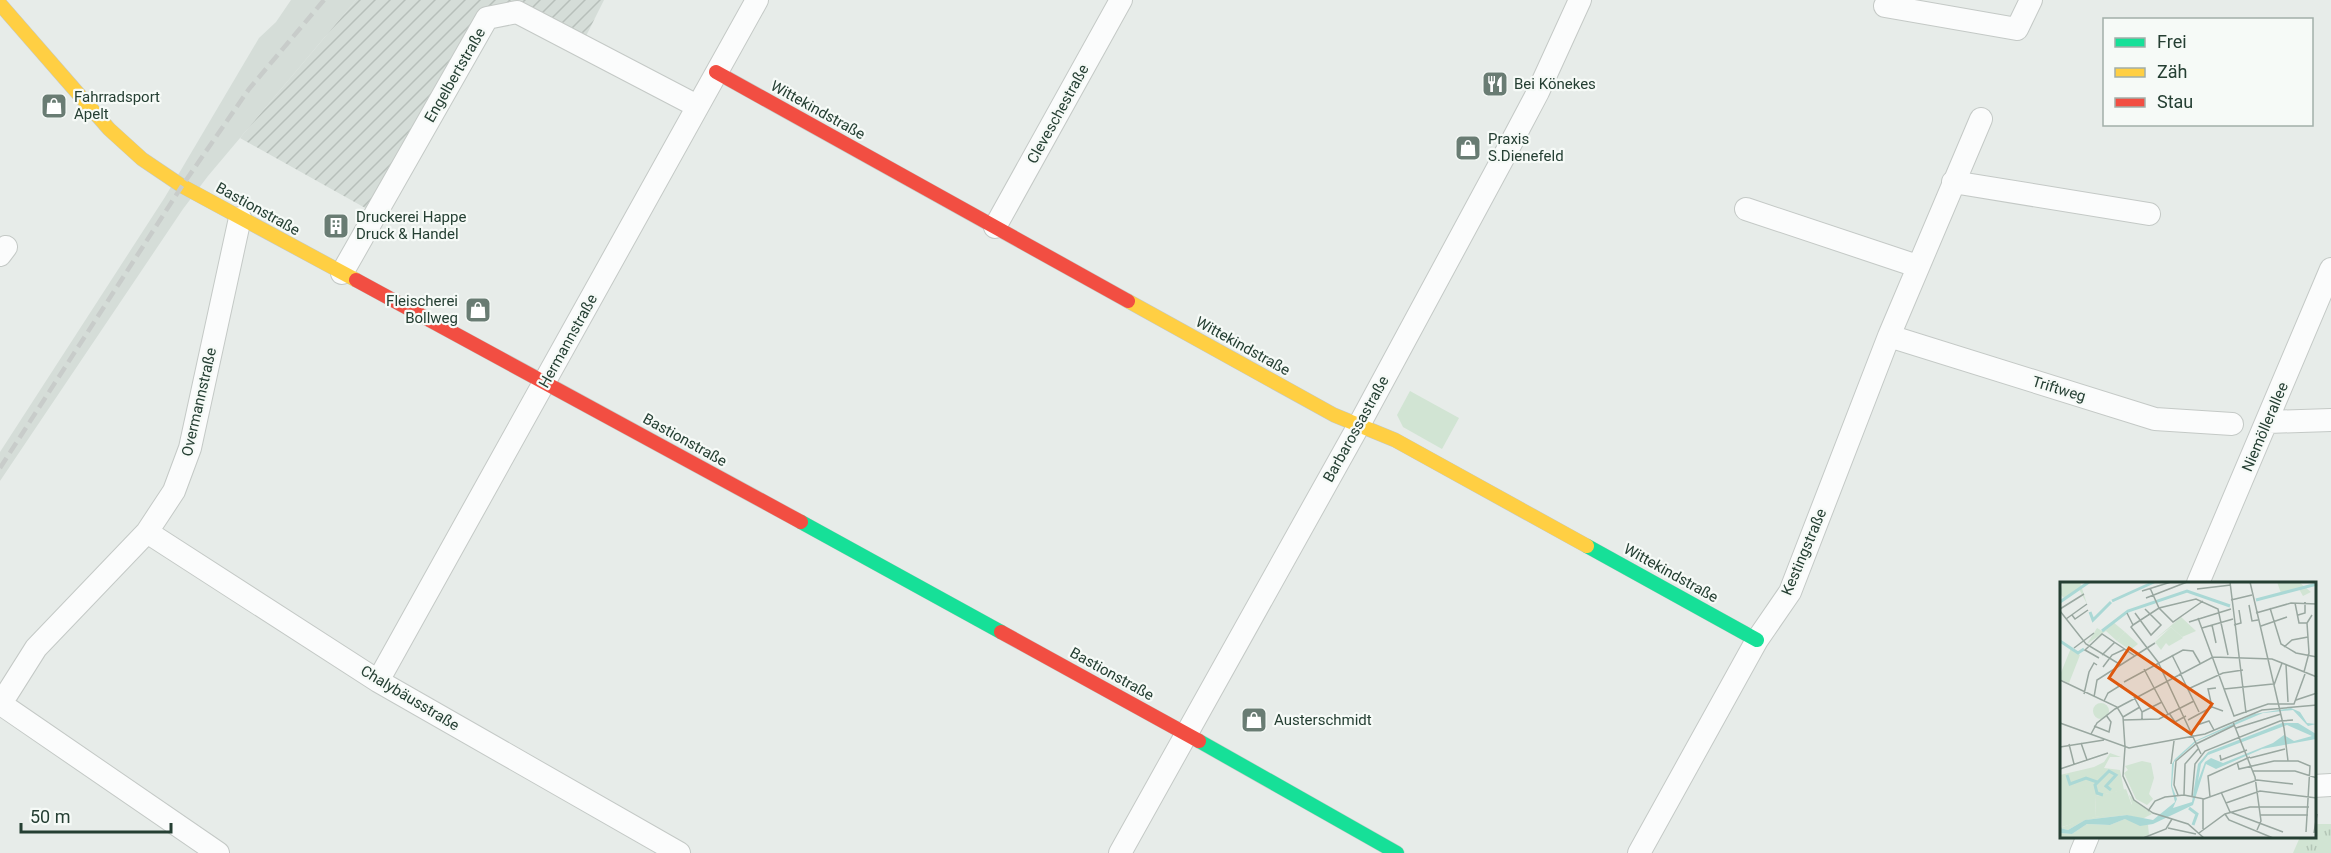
<svg xmlns="http://www.w3.org/2000/svg" width="2331" height="853" font-family="Roboto,sans-serif">
<style>
.built{fill:#d5ddd8}
.industrial{fill:url(#industrial-furrows)}
.grass{fill:url(#grass-tufts)}
.park{fill:#d1e4d3}
.lines{fill:none;stroke-linecap:round;stroke-linejoin:round}
.street-casing{stroke:#c4c9c6;stroke-width:24}
.fast-casing{stroke:#c3c9c6;stroke-width:15}
.slow-casing{stroke:#c3c9c6;stroke-width:15}
.jam-casing{stroke:#c3c9c6;stroke-width:15}
.street{stroke:#fbfcfc;stroke-width:22}
.fast{stroke:#16e098;stroke-width:14}
.slow{stroke:#ffcf43;stroke-width:14}
.jam{stroke:#f24e42;stroke-width:14}
.rail{stroke:#c8ccca;stroke-width:4.5;stroke-dasharray:12 6;stroke-linecap:butt}
.labels{text-anchor:middle;stroke-width:4.5;stroke-linejoin:round;paint-order:stroke}
.street-label{font-size:15px;fill:#253f33;stroke:#f6faf7}
.poi-label{font-size:15px;fill:#253f33;stroke:#f6faf7;text-anchor:start}
.inset-river{fill:none;stroke:#aad8d5;stroke-width:3}
.inset-road{fill:none;stroke:#99a7a0;stroke-width:1.5}
.view{fill:#de580e;fill-opacity:0.15;stroke:#de580e;stroke-width:3}
.inset-edge{fill:none;stroke:#253f33;stroke-width:3}
</style>
<defs>
<pattern id="industrial-furrows" width="10" height="10" patternUnits="userSpaceOnUse" patternTransform="scale(1.5)"><rect width="10" height="10" fill="#d5ddd8"/><path d="M-1 1l2-2M0 10L10 0M9 11l2-2" fill="none" stroke="#b7bfba"/></pattern>
<pattern id="grass-tufts" width="24" height="20" patternUnits="userSpaceOnUse" patternTransform="scale(1.5)"><rect width="24" height="20" fill="#d1e4d3"/><path d="M3 7l-1-3M5 7V3M7 7l1-3M15 17l-1-3M17 17v-4M19 17l1-3" fill="none" stroke="#b3c5b6"/></pattern>
</defs>
<rect width="100%" height="100%" fill="#e7ece9"/>
<path class="built" d="M291,0H356L208,176L183,209L0,481V452L165,197L259,38L276,22Z"/>
<path class="industrial" d="M356,0H604L581,46L517,12L487,18L376,214L240,138Z"/>
<path class="grass" d="M2315,824H2331V853H2293L2300,837L2314,836Z"/>
<path class="park" d="M1410,391L1459,418L1442,449L1403,427L1397,415Z"/>
<g class="lines">
<g class="street-casing">
<path id="street" d="M1885,6L2017,29L2031,0
M1953,182L2149,214
M1746,209L1917,266
M995,227L1121,0
M0,255L6,247
M342,273L487,18L517,12L697,106
M1889,336L2155,419L2232,424
M2268,422L2331,420
M147,532L378,681L679,853
M2198,583L2331,269
M378,681L757,0
M1,704L218,853
M0,705L36,648L147,532L174,491L190,448L240,218
M2314,786L2331,785
M1120,853L1359,425L1501,162L1538,92L1580,0
M1639,853L1757,640L1790,592L1889,336L1981,119
M2081,853L2088,836"/>
</g>
<g class="fast-casing">
<path id="fast" d="M801,522L1001,632
M1587,546L1757,640
M1199,741L1397,853"/>
</g>
<g class="slow-casing">
<path id="slow" d="M0,4L109,129L142,159L182,186L356,280
M1128,301L1334,415L1395,440L1587,546"/>
</g>
<g class="jam-casing">
<path id="jam" d="M716,72L1128,301
M356,280L801,522
M1001,632L1199,741"/>
</g>
<use href="#street" class="street"/>
<use href="#fast" class="fast"/>
<use href="#slow" class="slow"/>
<use href="#jam" class="jam"/>
<path class="rail" d="M0,468L182,186L249,89L324,0"/>
</g>
<defs>
<g id="restaurant-square" transform="scale(1.35)"><rect x="-9" y="-9" width="18" height="18" rx="4" fill="#697c73" stroke="#f6faf7"/><path d="M-5-6h1v4h1v-4h1v4h1v-4h1v5L-1.5 .5V6h-2V.5L-5-1ZM5-6V6H3V1.5H1.5Q1.5-4 5-6Z" fill="#fff"/></g>
<g id="shop-square" transform="scale(1.35)"><rect x="-9" y="-9" width="18" height="18" rx="4" fill="#697c73" stroke="#f6faf7"/><path d="M-5-2.5h2.3a2.7 3.5 0 0 1 5.4 0H5L5.5 6h-11ZM-1.5-2.5h3a1.5 2.3 0 0 0-3 0Z" fill="#fff"/></g>
<g id="building-square" transform="scale(1.35)"><rect x="-9" y="-9" width="18" height="18" rx="4" fill="#697c73" stroke="#f6faf7"/><path d="M-4-6H4V6H1V3H-1V6H-4ZM-2.5-4.3h1.7v1.8h-1.7ZM.8-4.3h1.7v1.8H.8ZM-2.5-1h1.7V.8h-1.7ZM.8-1h1.7V.8H.8Z" fill="#fff"/></g>
</defs>
<g fill-rule="evenodd">
<use href="#restaurant-square" x="1495" y="84"/>
<use href="#shop-square" x="54" y="106"/>
<use href="#shop-square" x="1468" y="148"/>
<use href="#building-square" x="336" y="226"/>
<use href="#shop-square" x="478" y="310"/>
<use href="#shop-square" x="1254" y="720"/>
</g>
<g class="labels">
<g class="street-label">
<text transform="translate(455 75) rotate(-60)" y="5">Engelbertstraße</text>
<text transform="translate(818 110) rotate(29)" y="5">Wittekindstraße</text>
<text transform="translate(1058 114) rotate(-61)" y="5">Cleveschestraße</text>
<text transform="translate(258 209) rotate(29)" y="5">Bastionstraße</text>
<text transform="translate(568 341) rotate(-61)" y="5">Hermannstraße</text>
<text transform="translate(1243 346) rotate(29)" y="5">Wittekindstraße</text>
<text transform="translate(2059 389) rotate(17)" y="5">Triftweg</text>
<text transform="translate(199 402) rotate(-77)" y="5">Overmannstraße</text>
<text transform="translate(2265 427) rotate(-67)" y="5">Niemöllerallee</text>
<text transform="translate(1356 429) rotate(-61)" y="5">Barbarossastraße</text>
<text transform="translate(685 440) rotate(29)" y="5">Bastionstraße</text>
<text transform="translate(1804 552) rotate(-67)" y="5">Kestingstraße</text>
<text transform="translate(1671 573) rotate(29)" y="5">Wittekindstraße</text>
<text transform="translate(1112 674) rotate(29)" y="5">Bastionstraße</text>
<text transform="translate(410 698) rotate(31)" y="5">Chalybäusstraße</text>
</g>
<g class="poi-label">
<text x="1514" y="89">Bei Könekes</text>
<text x="74" y="102">Fahrradsport<tspan x="74" dy="17">Apelt</tspan></text>
<text x="1488" y="144">Praxis<tspan x="1488" dy="17">S.Dienefeld</tspan></text>
<text x="356" y="222">Druckerei Happe<tspan x="356" dy="17">Druck &amp; Handel</tspan></text>
<text x="458" y="306" text-anchor="end">Fleischerei<tspan x="458" dy="17">Bollweg</tspan></text>
<text x="1274" y="725">Austerschmidt</text>
</g>
</g>
<g transform="translate(2060 582)">
<rect width="256" height="256" fill="#e7ece9"/>
<path d="M3,0H20L27,22L19,7L0,20L4,16L0,12ZM121,35L136,49L122,55L111,45L94,58ZM65,50L78,62L70,68L57,59ZM44,188H60L64,208L36,214L35,235L2,245L0,197L6,193L9,201H15ZM65,237L88,243L89,253L79,256H0V251L12,252L27,242L50,243Z" fill="#d1e4d3"/>
<path d="M73,26L53,40L65,50L57,59L46,49L27,62L37,46L42,49L62,32ZM50,171L61,175H50L44,186L60,188H44L38,196L20,197L13,203L25,205L20,199L28,198L30,201L25,205L33,207L10,210L11,201L7,194L0,197V193L34,185L44,180ZM69,213L92,232L82,237L67,233L25,238L8,248L0,246L25,237L65,229L72,222Z" fill="#d1e4d3"/>
<path d="M33 129a8 8 0 1 1 16 0a8 8 0 1 1-16 0ZM82,179L91,181L94,196L89,212L93,217L87,223L76,217L64,191L68,188L65,184ZM66,207L74,229L35,235L36,214Z" fill="#d1e4d3"/>
<path d="M217,0H239L251,10L243,14L239,7L221,11ZM111,45L123,56L109,64L106,61L101,68L95,60ZM11,66L20,73L9,101L0,97V93Z" fill="#d1e4d3"/>
<path d="M231,126L240,130L247,141L256,142L248,144L233,128L203,131L137,159L114,180L112,204L117,217L113,226L132,220L138,182L148,170L222,141H238L256,152V157L202,167L156,187L146,182L133,223L93,242L80,244L65,237L50,243L27,242L12,252L0,251V246L8,248L25,238L67,233L93,238L115,220L111,204L112,182L115,177L135,159L194,132ZM227,143L252,154L234,159L224,153L213,161L163,181L151,176L145,180L138,199L141,182L148,173Z" fill="#aad8d5" fill-rule="evenodd"/>
<path class="inset-river" d="M196,18L257,2M52,19L94,0M0,20L29,0M30,30L33,38L51,20M42,49L68,29L127,9L170,24M0,59L18,71L24,67M7,193L10,202L26,196L37,200M43,213L37,211L35,203L49,189L56,193L46,204L51,208M129,226L137,232L133,243"/>
<path class="inset-road" d="M170,0L186,131M190,0L224,146L228,179M90,6L99,26L113,40L143,19M137,7L171,3M82,9L111,0M86,16L127,0M171,18L192,13M235,21L239,41H247M189,23L192,39L198,38M210,26L221,62L236,71L257,75M0,27L24,12M0,29L26,62L61,83M67,31L73,43L71,45L98,80L141,172M75,31L91,53L101,43L85,27M196,31L231,21L257,22M12,33L15,37L28,28M238,33L245,31V20M138,36L174,134L208,122H234L245,92M6,37L27,22M129,40L171,27M73,43L99,26L136,17L158,27L168,73M152,43L156,61M174,43L181,41L179,28M201,44L227,35M142,46L173,37M224,65L232,58L248,55M14,66L34,51M42,73L55,60M112,73L121,91M39,76L25,68L42,52L75,74M226,83L228,120M43,85L52,73L65,67M84,87L108,132M244,90L249,71L247,41L252,33M120,91L139,130M0,98L57,125L63,135L65,165M64,100L123,68L133,69L140,81M214,103L222,81M156,106L148,107L152,125L163,129M128,107L163,91L183,88M164,107L213,102M24,112L29,90L34,81L37,83M34,115L37,98L95,61M74,115L82,130V138M236,118L257,111M44,119L48,111L61,103L65,107M82,130L102,120M109,131L115,140L126,134M63,135L80,125M63,138L99,137L134,119M128,138L152,125M173,140L195,195L201,239L197,248M0,141L69,166L145,152L202,128L257,123M137,143L149,139L154,148M34,144L49,150L51,140L46,133M176,146L221,132M31,152L37,141L55,127L153,75L212,77L257,95M21,161L27,178M9,162L14,182M0,165L44,158M65,165L63,194L74,218L93,231L128,242L144,256M160,173L161,178L187,168M190,176L225,167M177,180L179,187L214,179H238L250,184L246,250M111,182L114,159M0,187L48,171M193,189H235L257,196M161,210L170,230M118,213L114,203L116,179L136,162L175,143M124,213L125,182L138,167M132,215L135,182L145,169L220,139L233,138M150,215L148,194L190,175M166,221L200,209L257,216M88,229L95,219L105,215L124,213L144,217L197,198L233,202M170,230L223,250M165,232L169,238L213,256M200,233H248M108,246L136,252M143,247V217M139,251L165,232L190,225H249M254,251L257,232M83,256L106,247L112,237"/>
<path class="view" d="M69,66L152,122L131,152L49,96Z"/>
<rect width="256" height="256" class="inset-edge"/>
</g>
<rect x="2103" y="18" width="210" height="108" fill="#f6faf7" stroke="#a2afa9" stroke-width="1.5"/>
<rect x="2115" y="38" width="30" height="9" fill="#16e098" stroke="#a2afa9" stroke-width="1.5"/>
<text x="2157" y="48" font-size="18" fill="#253f33">Frei</text>
<rect x="2115" y="68" width="30" height="9" fill="#ffcf43" stroke="#a2afa9" stroke-width="1.5"/>
<text x="2157" y="78" font-size="18" fill="#253f33">Zäh</text>
<rect x="2115" y="98" width="30" height="9" fill="#f24e42" stroke="#a2afa9" stroke-width="1.5"/>
<text x="2157" y="108" font-size="18" fill="#253f33">Stau</text>
<path d="M21 823v9h150v-9" fill="none" stroke="#253f33" stroke-width="3"/>
<text x="30" y="823" font-size="18" fill="#253f33" stroke="#f6faf7" stroke-width="4.5" paint-order="stroke">50 m</text>
</svg>
